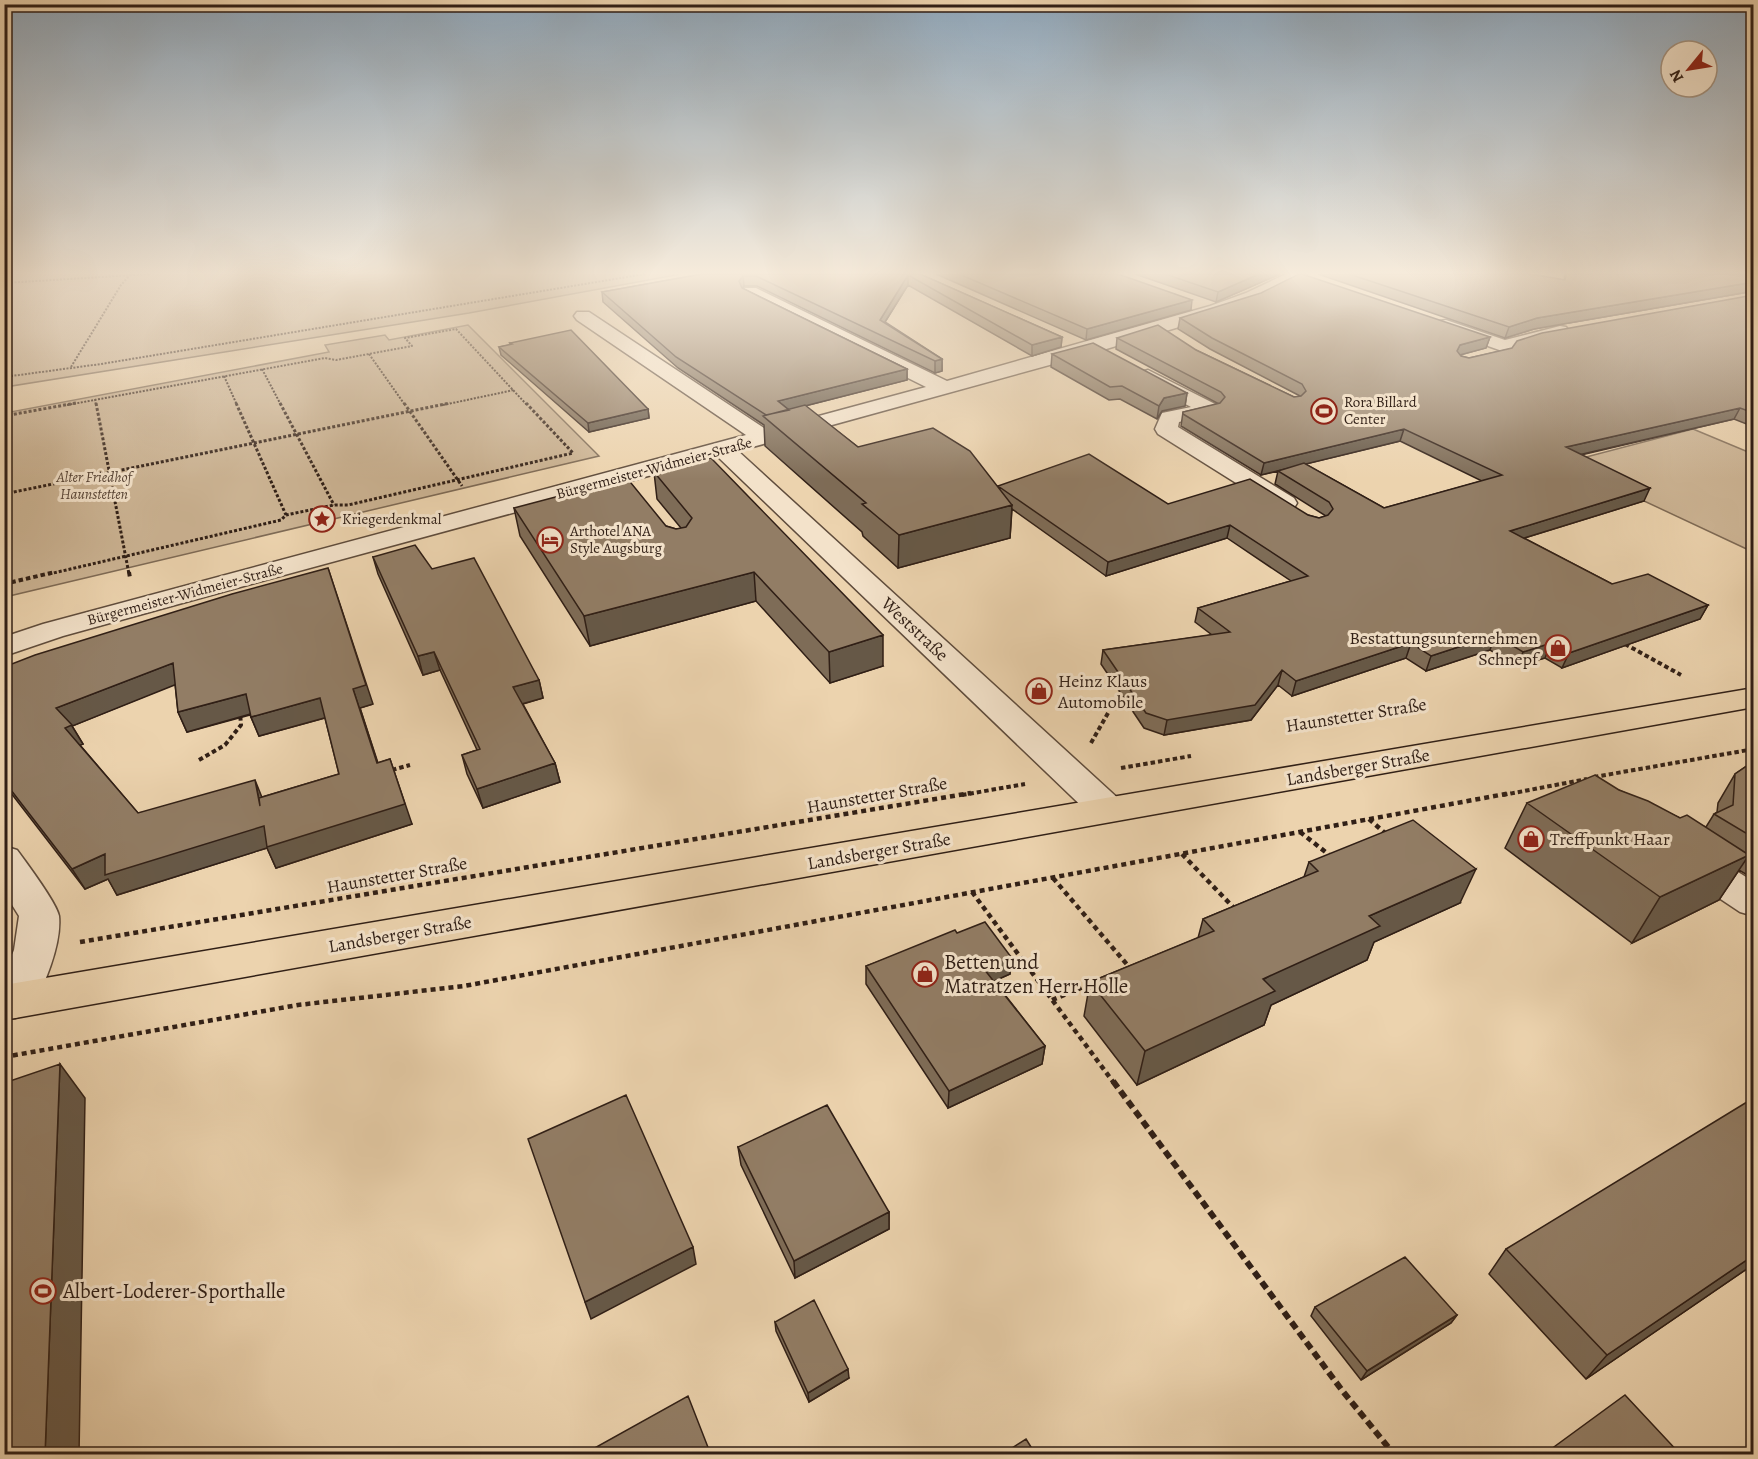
<svg xmlns="http://www.w3.org/2000/svg" width="1758" height="1459" font-family="Alegreya,serif">
<style>
.green{fill:#ccb494;stroke:#7e6a55;stroke-width:1.5}
.lines{fill:none;stroke-linecap:round;stroke-linejoin:round}
.minor-casing{stroke:#5f4c3c;stroke-width:3}
.major-casing{stroke:#301f16;stroke-width:3}
.path-far4{stroke:#301f16;stroke-width:2;stroke-dasharray:2 1.5;stroke-linecap:butt}
.path-far3{stroke:#301f16;stroke-width:3;stroke-dasharray:3 2;stroke-linecap:butt}
.path-far2{stroke:#301f16;stroke-width:4;stroke-dasharray:4.5 3;stroke-linecap:butt}
.path-far1{stroke:#301f16;stroke-width:4.5;stroke-dasharray:5 4;stroke-linecap:butt}
.path{stroke:#301f16;stroke-width:6;stroke-dasharray:8 4.5;stroke-linecap:butt}
.minor{fill:#f3e2ca;fill-rule:evenodd}
.major{fill:#ecd3ae;fill-rule:evenodd}
.wall{fill:#7e6c57;stroke:#301f16;stroke-width:1.5;fill-rule:evenodd}
.shaded-wall{fill:#665847;stroke:#301f16;stroke-width:1.5}
.building{fill:#927d65;stroke:#301f16;stroke-width:1.5;fill-rule:evenodd}
.labels{text-anchor:middle;stroke-width:6;stroke-linejoin:round;paint-order:stroke}
.far-poi-label{font-size:15px;fill:#301f16;stroke:#f3e2ca;text-anchor:start}
.far-street-label{font-size:15px;fill:#301f16;stroke:#f3e2ca}
.far-park-label{font-size:15px;font-style:italic;fill:#574436;stroke:#f3e2ca}
.street-label{font-size:18px;fill:#301f16;stroke:#f3e2ca}
.poi-label{font-size:18px;fill:#301f16;stroke:#f3e2ca;text-anchor:start}
.near-poi-label{font-size:21px;fill:#301f16;stroke:#f3e2ca;text-anchor:start}
</style>
<rect width="100%" height="100%" fill="#ecd3ae"/>
<filter id="stains"><feTurbulence type="fractalNoise" baseFrequency=".00333" numOctaves="4"/><feColorMatrix values="0 0 0 0 .2 0 0 0 0 .09 0 0 0 0 .02 0 0 0 .5 -.17"/></filter>
<radialGradient id="worn" r=".72"><stop offset=".6" stop-color="#630" stop-opacity="0"/><stop offset="1" stop-color="#630" stop-opacity=".3"/></radialGradient>
<path class="green" d="M5,274H681L469,313L5,387Z
M468,325L599,456L5,597V413L329,352L325,345L385,335L389,340Z
M1693,429L1753,454V552L1595,478L1567,462Z"/>
<g class="lines">
<g class="minor-casing">
<path id="minor" d="M1286,274H1307L1258,301L1222,314L1093,353L738,451L1121,801L1126,810L1121,819L1108,822L1095,819L718,457L233,589L63,636L4,656V637L43,624L746,435L577,320L574,316L577,312H589L767,430L926,387L744,296L742,292L744,288H756L947,381L1210,306L1246,293Z
M1446,320L1505,340L1560,326L1566,327L1569,331L1566,335L1538,341L1505,352L1440,329L1437,325L1440,321Z
M1148,370L1217,405L1220,409L1217,413L1179,422L1178,427L1294,498L1297,503L1294,508L1285,510L1276,508L1158,434L1155,429L1162,413L1191,407L1141,380L1138,376L1141,372Z
M4,846L17,850C26,862 57,904 59,916C62,945 43,988 30,1013L15,1018L4,1015V974L14,950L19,916L4,892Z
M1693,849L1706,852L1754,882V916L1740,912L1680,872L1674,862L1680,852Z"/>
</g>
<g class="major-casing">
<path id="major" d="M1754,688V707L4,1020V985Z"/>
</g>
<path class="path-far4" d="M4,283L150,274
M369,354L405,405
M71,367L121,285L130,275
M262,369L281,405
M224,376L237,405
M4,377L101,364L645,274
M95,399L96,405
M67,405L325,358L336,360L412,346L405,338L456,329L527,405
M443,405L514,390"/>
<path class="path-far3" d="M96,403L129,574
M236,403L286,515
M280,403L334,505
M404,403L462,486
M4,416L76,403
M4,494L450,403
M49,574L281,520L286,515L334,505H348L573,453L526,403"/>
<path class="path-far2" d="M129,572L130,578
M4,584L55,572
M1625,644L1681,675
M1091,743L1108,713
M199,760L225,745L241,725L240,713
M1121,768L1191,756
M392,770L410,765
M1594,777L1754,749
M962,795L1025,784
M1503,795L1587,779"/>
<path class="path-far1" d="M1369,819L1386,834
M1300,832L1332,857
M1182,854L1235,909
M1053,878L1130,968
M972,892L1114,1083
M80,942L971,793
M1052,1000L1093,983
M4,1057L298,1005L464,986L1511,793"/>
<path class="path" d="M1113,1081L1341,1389L1388,1447"/>
<use href="#minor" class="minor"/>
<use href="#major" class="major"/>
</g>
<path class="wall" d="M702,274H920L1062,337L1061,347L1032,356L908,285L885,322L942,359V371L935,373L757,286H744L742,288L907,369V380L805,406L858,447L998,487V486L1168,504L1308,515L1319,518L1326,516L1275,484L1278,471L1282,470L1261,475L1181,426L1183,412L1219,404L1116,349L1117,338L1196,350L1294,397L1300,396L1210,349L1178,329L1180,318L1490,337L1486,348L1460,355L1461,356L1469,358L1754,295V427L1734,419L1581,455L1644,501L1524,538L1612,584L1708,605L1700,619L1562,668L1545,658L1517,666L1490,650L1426,671L1406,658L1292,696L1278,685L1251,720L1164,735L1144,728L1101,664L1103,650L1212,635L1195,622L1198,608L1291,581L1227,538L1106,576L1012,509L1010,538L898,568L863,536L862,532L765,446L764,425L678,368L603,302L602,292ZM1400,441L1482,481L1384,508L1305,464Z
M936,274H1118L1191,310L1086,340Z
M1135,274H1280L1216,302Z
M1318,274H1530L1564,280L1565,274H1754V291L1534,329L1505,338Z
M510,343L648,409L649,418L589,432L501,355L499,347L510,345Z
M1052,354L1187,393L1185,406L1162,411L1157,419L1120,399L1109,400L1051,367Z
M654,472L883,666L830,683L756,601L590,646L520,536L514,508L666,526L676,529L681,528L657,499Z
M373,557L432,569L539,680L543,698L523,704L555,763L560,782L483,808L467,774L462,755L477,750L440,670L423,675L378,574Z
M4,667L373,704L360,708L378,763L412,824L276,868L267,848L117,895L108,879L85,889L4,784ZM175,684L178,712L187,732L250,715L259,736L325,718L339,774L262,797L138,813L80,745L83,744L72,726Z
M1754,761V879L1739,870L1719,900L1632,943L1505,848L1527,803L1619,790L1680,818L1706,827L1714,814L1717,812L1718,803L1735,774Z
M1309,862L1460,903L1374,942L1367,960L1271,1005L1264,1025L1137,1085L1084,1016L1090,982L1198,938L1203,919L1304,877Z
M957,933L1011,957L1010,974L994,981L1045,1046L1042,1064L948,1108L866,984V966Z
M738,1147L889,1212V1229L795,1278L741,1165Z
M1506,1249L1754,1264L1586,1379L1489,1274Z
M1315,1307L1457,1315L1451,1323L1361,1380L1311,1316Z
M775,1322L849,1378L809,1402L776,1331Z"/>
<path class="shaded-wall" d="M1259,274H1280L1216,302L1218,292Z
M908,275V285L880,330V320Z
M743,276L744,286L740,291L739,281Z
M1754,282V291L1534,329L1505,338L1509,327L1537,318Z
M1192,300L1191,310L1086,340L1087,329Z
M1062,337L1061,347L1032,356V345Z
M1490,337L1486,348L1456,356L1457,351L1460,345Z
M942,359V371L935,373V361Z
M907,369V380L789,410L778,401Z
M1187,393L1185,406L1162,411L1157,419L1159,406L1164,398Z
M1740,408L1734,419L1561,459L1566,447Z
M648,409L649,418L589,432L588,423Z
M1404,429L1400,441L1261,475L1264,463Z
M1650,488L1644,501L1505,544L1510,531Z
M1012,505L1010,538L898,568L899,535Z
M1230,525L1227,538L1106,576L1108,562Z
M328,568L373,704L360,708L384,783L353,689Z
M754,572L756,601L590,646L584,616Z
M1708,605L1700,619L1562,668L1569,653Z
M883,635V666L830,683L829,652Z
M1495,635L1490,650L1426,671L1431,656Z
M1411,643L1406,658L1292,696L1296,681Z
M1551,643L1545,658L1517,666L1523,652Z
M434,652L440,670L423,675L418,656Z
M173,663L182,682L72,726L83,744L76,747L65,728L56,708Z
M1282,670L1278,685L1251,720L1164,735L1167,720Z
M539,680L543,698L518,705L513,687Z
M246,694L254,713L187,732L178,712Z
M320,698L328,717L259,736L251,717Z
M390,759L412,824L276,868L267,848L117,895L108,879L85,889L72,869L105,854Z
M555,763L560,782L483,808L477,789Z
M255,780L263,800L260,806Z
M1749,855L1719,900L1632,943L1660,897Z
M1476,869L1460,903L1374,942L1367,960L1271,1005L1264,1025L1137,1085L1145,1051L1369,916Z
M1011,957L1010,974L983,986L984,969Z
M1045,1046L1042,1064L948,1108L949,1091Z
M60,1064L85,1098L79,1455H45Z
M889,1212V1229L795,1278L794,1261Z
M693,1247L696,1264L591,1319L585,1302Z
M1754,1255V1264L1586,1379L1607,1355Z
M1457,1315L1451,1323L1361,1380L1367,1371Z
M848,1369L849,1378L809,1402L808,1393Z"/>
<path class="building" d="M702,274H920L1062,337L1032,345L908,275L880,320L942,359L935,361L756,276H743L739,281L742,288L907,369L778,401L789,410L766,415L676,357L602,292Z
M959,274H1118L1192,300L1087,329Z
M1165,274H1259L1218,292Z
M1299,274H1302L1490,337L1460,345L1457,351L1461,356L1469,358L1512,348L1517,341L1542,333L1754,295V413L1740,408L1566,447L1650,488L1510,531L1612,584L1648,574L1708,605L1569,653L1551,643L1523,652L1495,635L1431,656L1411,643L1296,681L1282,670L1255,705L1167,720L1146,713L1103,650L1230,632L1198,608L1308,576L1230,525L1108,562L998,486L1089,454L1168,504L1250,479L1308,515L1319,518L1328,515L1333,509L1329,502L1278,471L1304,463L1384,508L1502,475L1404,429L1264,463L1183,414V412L1220,403L1225,397L1221,392L1117,338L1158,325L1196,350L1294,397L1301,396L1306,391L1302,384L1212,338L1180,318L1261,293Z
M1349,274H1530L1565,280L1566,274H1754V282L1537,318L1509,327Z
M571,330L648,409L588,423L499,347L512,344L510,343Z
M1093,343L1187,393L1164,398L1159,406L1122,386L1110,387L1052,354Z
M805,405L858,447L933,428L970,451L1012,505L899,535L862,504L866,503L763,416Z
M711,458L883,635L829,652L754,572L584,616L514,508L627,478L666,526L676,529L686,527L692,518L654,472Z
M415,545L432,569L474,558L539,680L513,687L555,763L477,789L462,755L480,749L434,652L418,656L373,557Z
M328,568L366,685L353,689L377,763L390,759L405,804L267,847L264,826L105,875V854L72,869L4,781V667L35,655L232,594ZM173,663L178,712L246,694L251,717L320,698L339,774L259,798L260,806L255,780L138,813L65,728L72,725L56,708Z
M1754,761V838L1714,814L1733,805L1735,774Z
M1595,775L1619,790L1648,801L1680,818L1687,815L1749,855L1660,897L1527,803Z
M1413,820L1476,869L1369,916L1380,926L1263,979L1275,991L1145,1051L1090,982L1214,931L1203,919L1318,871L1309,862Z
M985,922L1011,957L984,969L1045,1046L949,1091L866,966L955,930L957,933Z
M60,1064L45,1455H4V1083Z
M626,1095L693,1247L585,1302L528,1139Z
M1747,1102L1754,1107V1255L1607,1355L1506,1249Z
M827,1105L889,1212L794,1261L738,1147Z
M1405,1257L1457,1315L1367,1371L1315,1307Z
M814,1300L848,1369L808,1393L775,1322Z
M1625,1395L1681,1455H1543Z
M688,1396L711,1455H582Z
M1026,1439L1036,1455H1001Z"/>
<linearGradient id="sky" x2="0" y2="1"><stop stop-color="#90a8bc"/><stop offset="0.57" stop-color="#f6ebdb"/><stop offset="1" stop-color="#f6ebdb" stop-opacity="0"/></linearGradient>
<rect width="1758" height="479" fill="url(#sky)"/>
<defs>
<g id="stadium-ring" transform="scale(1.35)"><circle r="9.5" fill="#f3e2ca" stroke="#8f2418" stroke-width="1.5"/><path d="M0-5a6.5 5 0 1 0 0 10a6.5 5 0 1 0 0-10ZM-3.5-1.8h7v3.6h-7Z" fill="#8f2418"/></g>
<g id="sight-ring" transform="scale(1.35)"><circle r="9.5" fill="#f3e2ca" stroke="#8f2418" stroke-width="1.5"/><path d="M0-6L1.8-2.2L6-1.7L2.9 1.2L3.7 5.4L0 3.3L-3.7 5.4L-2.9 1.2L-6-1.7L-1.8-2.2Z" fill="#8f2418"/></g>
<g id="hotel-ring" transform="scale(1.35)"><circle r="9.5" fill="#f3e2ca" stroke="#8f2418" stroke-width="1.5"/><path d="M-6-4.5h1.5V1H6V5H4.5V3h-9V5H-6ZM-4 0a1.8 1.8 0 1 1 3.6 0ZM.5 0V-2.5h3Q6-2.5 6 0Z" fill="#8f2418"/></g>
<g id="shop-ring" transform="scale(1.35)"><circle r="9.5" fill="#f3e2ca" stroke="#8f2418" stroke-width="1.5"/><path d="M-5-2.5h2.3a2.7 3.5 0 0 1 5.4 0H5L5.5 6h-11ZM-1.5-2.5h3a1.5 2.3 0 0 0-3 0Z" fill="#8f2418"/></g>
</defs>
<g fill-rule="evenodd">
<use href="#stadium-ring" x="1324" y="411"/>
<use href="#sight-ring" x="322" y="519"/>
<use href="#hotel-ring" x="550" y="540"/>
<use href="#shop-ring" x="1558" y="648"/>
<use href="#shop-ring" x="1039" y="691"/>
<use href="#shop-ring" x="1531" y="839"/>
<use href="#shop-ring" x="925" y="974"/>
<use href="#stadium-ring" x="43" y="1291"/>
</g>
<g class="labels">
<g class="far-poi-label">
<text x="1344" y="407">Rora Billard<tspan x="1344" dy="17">Center</tspan></text>
<text x="342" y="524">Kriegerdenkmal</text>
<text x="570" y="536">Arthotel ANA<tspan x="570" dy="17">Style Augsburg</tspan></text>
</g>
<g class="far-street-label">
<text transform="translate(654 468) rotate(-15)" y="5">Bürgermeister-Widmeier-Straße</text>
<text transform="translate(185 594) rotate(-15)" y="5">Bürgermeister-Widmeier-Straße</text>
</g>
<g class="far-park-label">
<text x="94" y="482">Alter Friedhof<tspan x="94" dy="17">Haunstetten</tspan></text>
</g>
<g class="street-label">
<text transform="translate(915 629) rotate(43)" y="6">Weststraße</text>
<text transform="translate(1356 715) rotate(-9)" y="6">Haunstetter Straße</text>
<text transform="translate(1358 767) rotate(-10)" y="6">Landsberger Straße</text>
<text transform="translate(877 795) rotate(-10)" y="6">Haunstetter Straße</text>
<text transform="translate(879 851) rotate(-10)" y="6">Landsberger Straße</text>
<text transform="translate(397 875) rotate(-10)" y="6">Haunstetter Straße</text>
<text transform="translate(400 934) rotate(-10)" y="6">Landsberger Straße</text>
</g>
<g class="poi-label">
<text x="1538" y="644" text-anchor="end">Bestattungsunternehmen<tspan x="1538" dy="21">Schnepf</tspan></text>
<text x="1058" y="687">Heinz Klaus<tspan x="1058" dy="21">Automobile</tspan></text>
<text x="1550" y="845">Treffpunkt Haar</text>
</g>
<g class="near-poi-label">
<text x="944" y="969">Betten und<tspan x="944" dy="24">Matratzen Herr Holle</tspan></text>
<text x="63" y="1298">Albert-Loderer-Sporthalle</text>
</g>
</g>
<rect width="1758" height="1459" fill="none" stroke="#ecd3ae" stroke-width="24"/>
<rect x="6" y="6" width="1746" height="1447" fill="none" stroke="#301f16" stroke-width="3"/>
<rect x="12" y="12" width="1734" height="1435" fill="none" stroke="#301f16" stroke-width="1.5"/>
<g transform="translate(1689 69) rotate(240)"><circle r="28" fill="#f3e2ca" stroke="#a59482" stroke-width="1.5"/>
<path d="M0-4.5L10 22L0 15L-10 22Z" fill="#8f2418"/>
<text y="-9" font-size="16" font-weight="bold" text-anchor="middle" fill="#301f16">N</text>
</g>
<rect width="100%" height="100%" filter="url(#stains)"/>
<rect width="100%" height="100%" fill="url(#worn)"/>
</svg>
